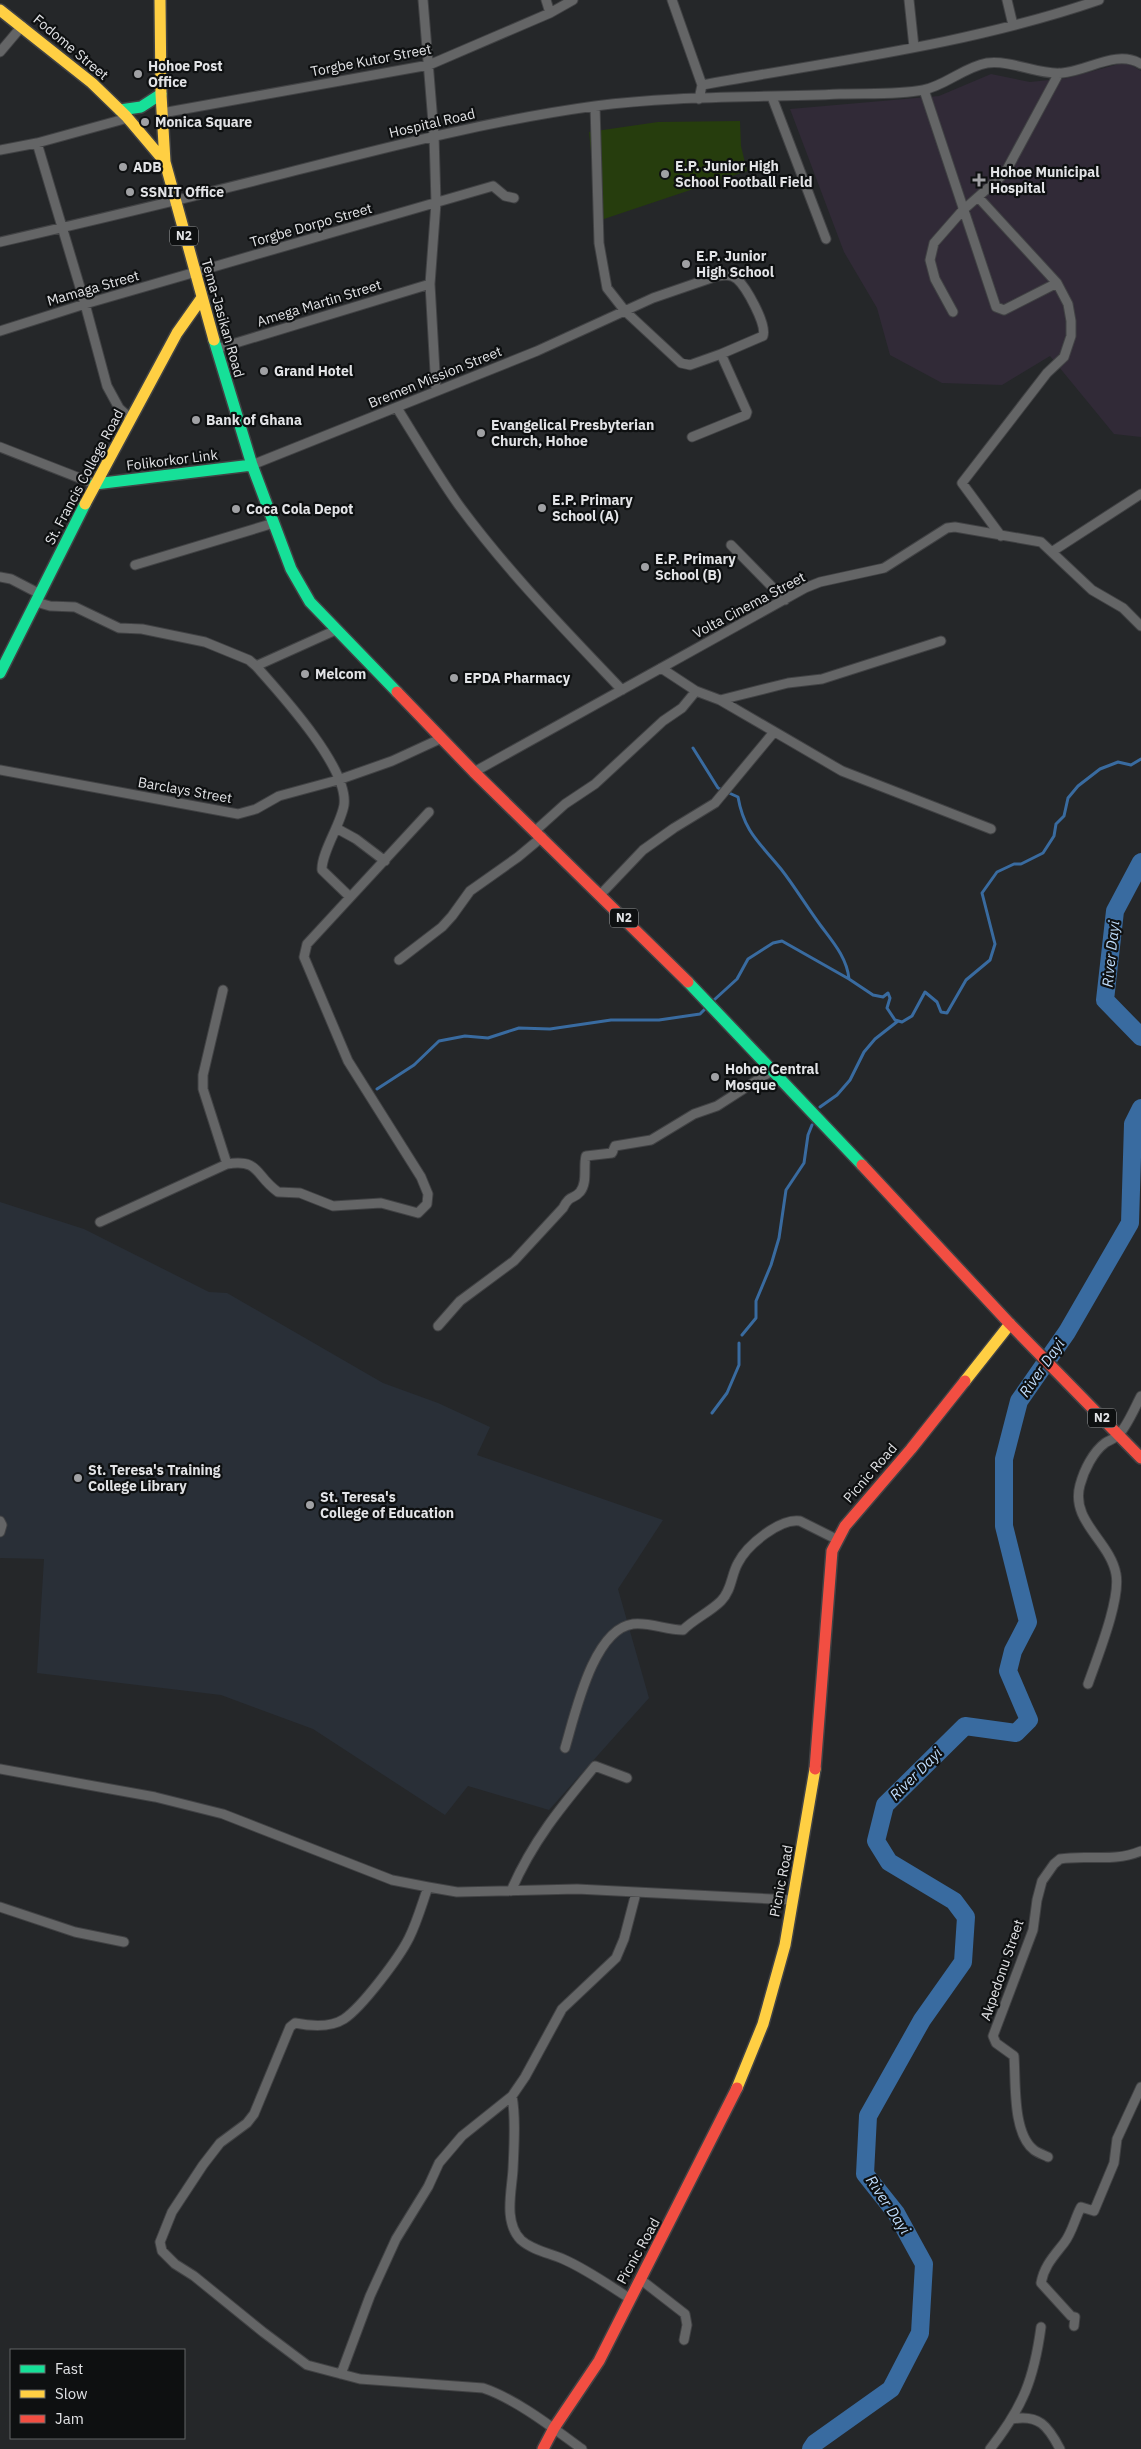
<svg xmlns="http://www.w3.org/2000/svg" width="1141" height="2449" font-family="'IBM Plex Sans',sans-serif">
<style>
.built{fill:#292f37}
.medical{fill:#312a37}
.green{fill:#263d0d}
.lines{fill:none;stroke-linecap:round;stroke-linejoin:round}
.stream{stroke:#396ba0;stroke-width:3}
.river{stroke:#396ba0;stroke-width:18}
.street-casing{stroke:#414244;stroke-width:11}
.fast-casing{stroke:#414244;stroke-width:14}
.slow-casing{stroke:#414244;stroke-width:14}
.jam-casing{stroke:#414244;stroke-width:14}
.street{stroke:#646566;stroke-width:9}
.fast{stroke:#16e098;stroke-width:11}
.slow{stroke:#ffcf43;stroke-width:11}
.jam{stroke:#f24e42;stroke-width:11}
.poi-dot{fill:#a0a1a4;stroke:#0e1011;stroke-width:2}
.labels{text-anchor:middle;stroke-width:4.5;stroke-linejoin:round;paint-order:stroke}
.shield{fill:#0e1011;stroke:#a2a4a6;stroke-width:1}
.shield-label{font-size:12px;font-weight:bold;fill:#e2e3e6}
.street-label{font-size:14px;fill:#e2e3e6;stroke:#0e1011}
.poi-label{font-size:14px;font-weight:bold;fill:#e2e3e6;stroke:#0e1011;text-anchor:start}
.water-label{font-size:15px;font-style:italic;fill:#bfddfd;stroke:#0e1011}
</style>
<rect width="100%" height="100%" fill="#252729"/>
<path class="built" d="M0,1202L84,1229L209,1292L227,1293L383,1383L438,1403L490,1427L477,1455L663,1520L618,1589L649,1698L549,1810L468,1786L445,1815L313,1729L221,1695L37,1673L44,1559L0,1558Z"/>
<path class="medical" d="M1126,62L1141,71V437L1114,434L1050,356L1002,385L942,383L890,355L877,308L844,252L790,109L939,96L991,74L1030,82L1068,78Z"/>
<path class="green" d="M740,121L741,146L747,171L598,221L589,132L658,122Z"/>
<g class="lines">
<path class="stream" d="M693,748L718,788L738,797C744,832 760,843 781,869C795,887 807,907 821,926C833,942 847,958 849,979L873,995L883,997L888,993L890,998L887,1008L895,1020L902,1022L912,1016L925,992L937,1002L941,1012L947,1013L966,980L990,960L995,944L982,893L997,872L1014,864H1021L1043,853L1054,836L1056,824L1064,816L1068,798L1078,786L1100,769L1118,762L1131,765L1141,759
M714,1000L737,979L748,959L773,943L782,941L849,979
M377,1089L414,1065L439,1041L465,1036L488,1038L519,1028L550,1029L611,1020H659L700,1014L706,1008
M820,1107L837,1095L850,1080L864,1052L875,1039L898,1021
M742,1335L756,1318V1301L771,1265L779,1238L786,1190L804,1163L808,1135L812,1125
M712,1413L727,1393L739,1365V1343"/>
<path class="river" d="M1141,862L1115,911L1105,1000L1141,1037
M811,2449L815,2443L891,2389L920,2333L924,2264L896,2213L865,2174L868,2116L922,2020L963,1962L966,1917L954,1901L889,1862L876,1841L885,1805L965,1726L1016,1733L1029,1720L1008,1671L1013,1651L1028,1622L1004,1526V1459L1019,1401L1067,1332L1130,1223L1133,1124L1141,1108"/>
<g class="street-casing">
<path id="street" d="M423,0L434,135L436,203L430,284L436,390
M546,0L550,13
M672,0L702,85L699,99
M909,0L914,47
M1007,0L1013,25
M0,52L22,26
M702,85C834,61 971,44 1099,0
M924,90L996,307L1004,310L1057,283
M772,97L826,239
M595,106L599,243L607,288L625,311L681,363L690,365L721,354
M162,113L429,65L550,13L573,0
M37,143L85,304L107,386L119,408L131,419
M0,150L37,143L128,118
M978,197L1057,283L1068,304L1071,321V336L1064,357L1047,373L962,483L1001,536
M0,242C91,221 183,199 274,176C380,149 486,121 595,106C676,95 759,98 840,94C866,93 898,95 923,90C945,86 964,67 987,63C1013,60 1037,75 1062,73C1088,71 1117,49 1141,64
M953,312L935,279L930,260L934,243L962,211L1005,173L1059,73
M0,331L85,304L493,186L505,196L514,198
M216,349L430,284
M397,408C417,440 436,473 458,504C507,571 565,630 622,690
M0,447L95,484
M252,465L537,351L653,298L717,276C724,275 731,274 737,279C746,287 767,324 763,336L721,354L747,412L746,415L692,437
M731,545L785,600
M1053,551L1141,494
M135,565L274,523
M0,577L11,579L40,594
M36,602L50,606L75,607L119,628L142,629L205,642L249,660L256,666C280,693 349,768 344,805C341,824 321,853 322,870L350,897
M256,666L336,630
M661,668L696,691L720,700L788,683L822,679L941,641
M720,700L842,771L991,829
M0,770L238,814L256,809L279,796L338,780L392,761L442,738
M474,772L805,588L820,582L884,568L947,528L955,527L1041,542L1092,590L1123,608L1141,626
M336,828L356,839L385,861
M535,831L565,804L595,784L663,721L682,708L696,691
M601,894L643,850L674,828L715,803L774,732
M399,960L442,927L452,916L470,891L518,857L542,837
M223,990L203,1075V1089L227,1164
M100,1222L227,1164C261,1159 254,1175 278,1192L300,1193L333,1206L381,1203L418,1213L427,1204L428,1194L421,1177L348,1061L304,957L307,944L429,812
M438,1326L460,1301L514,1261L563,1208C570,1194 573,1200 580,1192C588,1182 583,1167 586,1156L612,1153L615,1146L651,1140L694,1114L717,1106L773,1070
M0,1521L2,1525L0,1532
M1088,1684C1097,1658 1121,1599 1116,1574C1110,1541 1070,1521 1080,1485C1084,1470 1093,1452 1105,1443C1109,1440 1115,1439 1118,1435C1126,1429 1136,1405 1141,1396
M565,1748C575,1715 593,1629 633,1624C650,1622 666,1630 683,1630C694,1619 710,1612 721,1601C732,1590 731,1575 738,1563C747,1545 780,1518 800,1521L836,1539
M0,1769L155,1797L223,1814L392,1880L428,1887L457,1892L577,1889L792,1900
M428,1887C422,1904 417,1922 409,1938C399,1958 362,2007 344,2019C330,2028 310,2026 295,2023L290,2027L254,2114L247,2123L220,2143L203,2165L172,2212L160,2242L162,2251L175,2264L194,2276L263,2332L307,2365L360,2379L483,2388C516,2399 553,2428 582,2449
M511,1891C532,1842 561,1807 595,1766L627,1778
M0,1907L75,1932L124,1942
M512,2096C516,2118 514,2146 513,2169C512,2190 503,2222 521,2240C532,2250 549,2253 563,2259C586,2269 607,2284 629,2298
M1048,2157C1044,2155 1038,2153 1034,2150C1012,2133 1016,2081 1014,2056L996,2043L993,2036L1033,1930L1037,1900L1042,1881L1054,1864L1060,1859C1087,1854 1112,1863 1141,1851
M640,2279L685,2314L687,2325L684,2340
M1074,2326L1075,2317L1071,2316L1041,2283C1044,2266 1054,2256 1064,2243C1072,2233 1075,2218 1081,2207L1094,2211L1114,2163L1117,2139L1141,2087
M341,2374L370,2296L396,2239L428,2187L439,2163L462,2136L512,2096L525,2077L562,2009L616,1958L624,1939L636,1893
M1012,2419C1039,2414 1048,2426 1060,2449
M990,2449C1023,2407 1034,2379 1041,2327"/>
</g>
<g class="fast-casing">
<path id="fast" d="M120,110L141,107L161,94
M214,340L252,465L291,569L310,602L397,692
M95,484L252,465
M0,673L85,504
M688,982L862,1165"/>
</g>
<g class="slow-casing">
<path id="slow" d="M160,0L161,94L165,162L214,340
M0,10L92,83L126,116L165,162
M85,504L177,333L201,299
M965,1381L1010,1324
M737,2088L763,2024L785,1945L815,1769"/>
</g>
<g class="jam-casing">
<path id="jam" d="M397,692L474,772L688,982
M862,1165L1010,1324L1141,1458
M815,1769L832,1551L845,1526L911,1449L965,1381
M543,2449L554,2428L599,2361L737,2088"/>
</g>
<use href="#street" class="street"/>
<use href="#fast" class="fast"/>
<use href="#slow" class="slow"/>
<use href="#jam" class="jam"/>
</g>
<g class="poi-dot">
<circle cx="138" cy="74" r="5"/>
<circle cx="145" cy="122" r="5"/>
<circle cx="123" cy="167" r="5"/>
<circle cx="665" cy="174" r="5"/>
<path d="M976.5 172.5h5v5h5v5h-5v5h-5v-5h-5v-5h5z"/>
<circle cx="130" cy="192" r="5"/>
<circle cx="686" cy="264" r="5"/>
<circle cx="264" cy="371" r="5"/>
<circle cx="196" cy="420" r="5"/>
<circle cx="481" cy="433" r="5"/>
<circle cx="542" cy="508" r="5"/>
<circle cx="236" cy="509" r="5"/>
<circle cx="645" cy="567" r="5"/>
<circle cx="305" cy="674" r="5"/>
<circle cx="454" cy="678" r="5"/>
<circle cx="715" cy="1077" r="5"/>
<circle cx="78" cy="1478" r="5"/>
<circle cx="310" cy="1505" r="5"/>
</g>
<g class="labels">
<g class="shield">
<rect x="170" y="226.5" width="28" height="19" rx="4"/>
<rect x="610" y="908.5" width="28" height="19" rx="4"/>
<rect x="1088" y="1408.5" width="28" height="19" rx="4"/>
</g>
<g class="shield-label">
<text x="184" y="240">N2</text>
<text x="624" y="922">N2</text>
<text x="1102" y="1422">N2</text>
</g>
<g class="street-label">
<text transform="translate(71 47) rotate(40)" y="5">Fodome Street</text>
<text transform="translate(371 60) rotate(-11)" y="5">Torgbe Kutor Street</text>
<text transform="translate(432 123) rotate(-13)" y="5">Hospital Road</text>
<text transform="translate(311 225) rotate(-16)" y="5">Torgbe Dorpo Street</text>
<text transform="translate(93 288) rotate(-16)" y="5">Mamaga Street</text>
<text transform="translate(319 303) rotate(-17)" y="5">Amega Martin Street</text>
<text transform="translate(223 318) rotate(74)" y="5">Tema-Jasikan Road</text>
<text transform="translate(435 377) rotate(-22)" y="5">Bremen Mission Street</text>
<text transform="translate(172 460) rotate(-7)" y="5">Folikorkor Link</text>
<text transform="translate(84 477) rotate(-62)" y="5">St. Francis College Road</text>
<text transform="translate(749 605) rotate(-28)" y="5">Volta Cinema Street</text>
<text transform="translate(185 790) rotate(10)" y="5">Barclays Street</text>
<text transform="translate(870 1473) rotate(-49)" y="5">Picnic Road</text>
<text transform="translate(781 1881) rotate(-79)" y="5">Picnic Road</text>
<text transform="translate(1002 1970) rotate(-71)" y="5">Akpedonu Street</text>
<text transform="translate(638 2251) rotate(-61)" y="5">Picnic Road</text>
</g>
<g class="poi-label">
<text x="148" y="71">Hohoe Post<tspan x="148" dy="16">Office</tspan></text>
<text x="155" y="127">Monica Square</text>
<text x="675" y="171">E.P. Junior High<tspan x="675" dy="16">School Football Field</tspan></text>
<text x="133" y="172">ADB</text>
<text x="990" y="177">Hohoe Municipal<tspan x="990" dy="16">Hospital</tspan></text>
<text x="140" y="197">SSNIT Office</text>
<text x="696" y="261">E.P. Junior<tspan x="696" dy="16">High School</tspan></text>
<text x="274" y="376">Grand Hotel</text>
<text x="206" y="425">Bank of Ghana</text>
<text x="491" y="430">Evangelical Presbyterian<tspan x="491" dy="16">Church, Hohoe</tspan></text>
<text x="552" y="505">E.P. Primary<tspan x="552" dy="16">School (A)</tspan></text>
<text x="246" y="514">Coca Cola Depot</text>
<text x="655" y="564">E.P. Primary<tspan x="655" dy="16">School (B)</tspan></text>
<text x="315" y="679">Melcom</text>
<text x="464" y="683">EPDA Pharmacy</text>
<text x="725" y="1074">Hohoe Central<tspan x="725" dy="16">Mosque</tspan></text>
<text x="88" y="1475">St. Teresa's Training<tspan x="88" dy="16">College Library</tspan></text>
<text x="320" y="1502">St. Teresa's<tspan x="320" dy="16">College of Education</tspan></text>
</g>
<g class="water-label">
<text transform="translate(1111 954) rotate(-84)" y="5">River Dayi</text>
<text transform="translate(1042 1368) rotate(-55)" y="5">River Dayi</text>
<text transform="translate(916 1774) rotate(-45)" y="5">River Dayi</text>
<text transform="translate(888 2205) rotate(56)" y="5">River Dayi</text>
</g>
</g>
<rect x="10" y="2349" width="175" height="90" fill="#0e1011" stroke="#636466"/>
<rect x="20" y="2365" width="25" height="8" fill="#16e098" stroke="#636466"/>
<text x="55" y="2374" font-size="15" fill="#e2e3e6">Fast</text>
<rect x="20" y="2390" width="25" height="8" fill="#ffcf43" stroke="#636466"/>
<text x="55" y="2399" font-size="15" fill="#e2e3e6">Slow</text>
<rect x="20" y="2415" width="25" height="8" fill="#f24e42" stroke="#636466"/>
<text x="55" y="2424" font-size="15" fill="#e2e3e6">Jam</text>
</svg>
